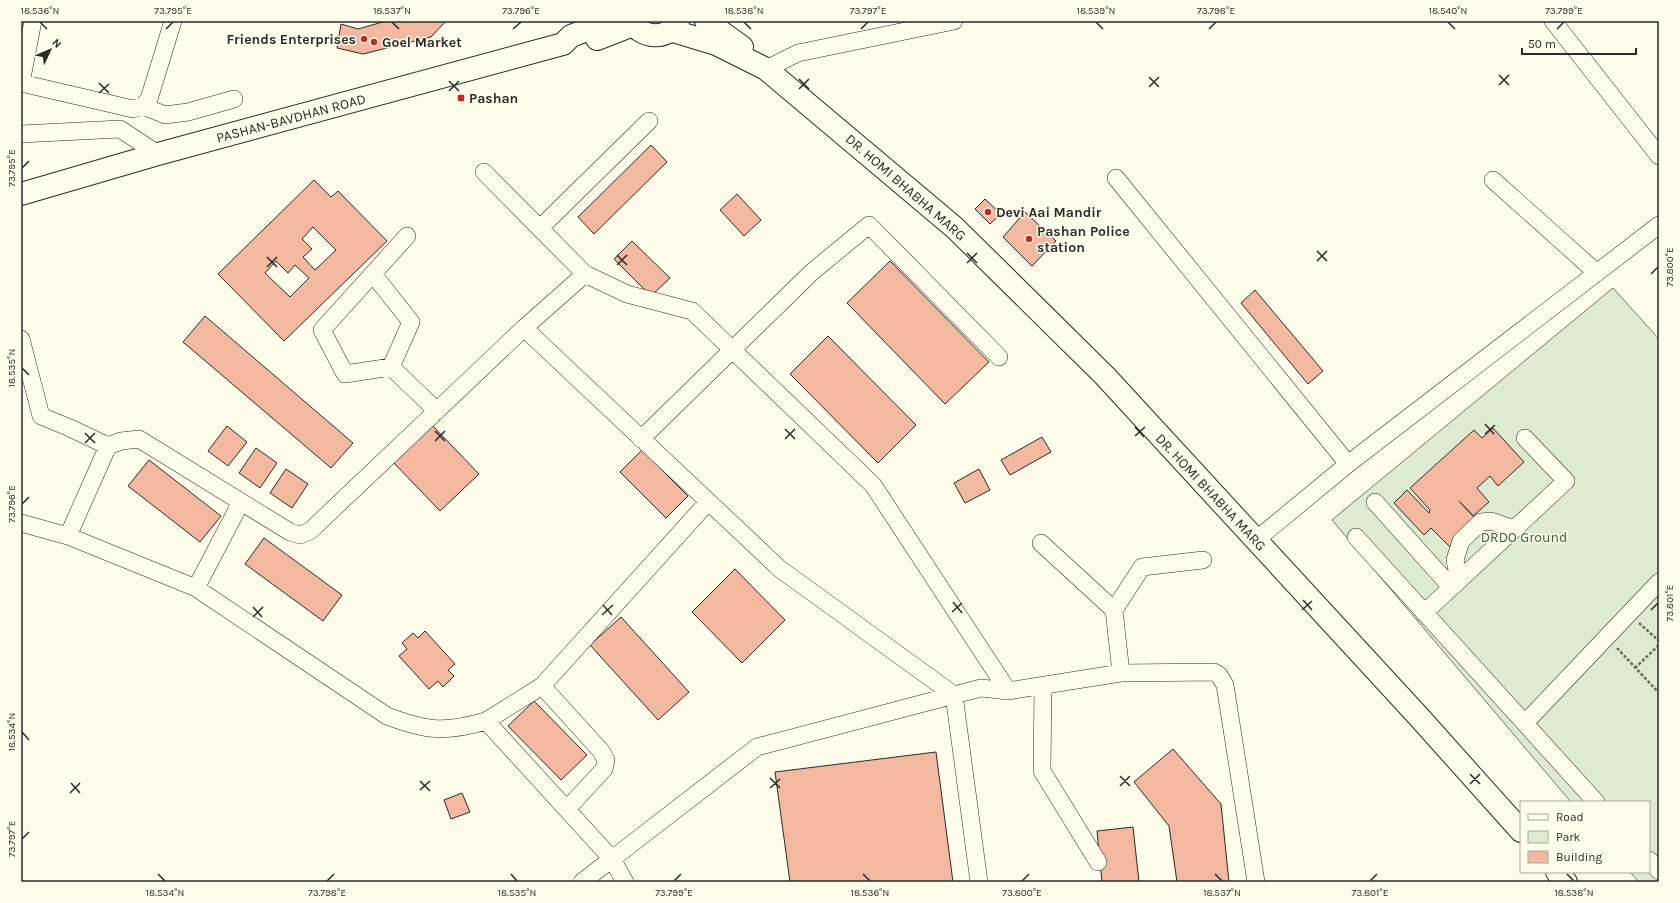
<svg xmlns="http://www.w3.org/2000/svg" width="1680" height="903" font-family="Karla,sans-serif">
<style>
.green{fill:#deebd1;stroke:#74746e}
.building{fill:#f2b8a0;stroke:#2b2b2b;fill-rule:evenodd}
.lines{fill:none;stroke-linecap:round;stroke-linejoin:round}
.minor-casing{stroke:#2b2b2b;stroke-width:18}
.major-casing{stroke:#2b2b2b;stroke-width:24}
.path{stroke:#6a6964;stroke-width:2.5;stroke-dasharray:3 2;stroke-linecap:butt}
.minor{stroke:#fdfbea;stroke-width:17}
.major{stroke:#fdfbea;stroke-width:22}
.ticks{fill:none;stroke:#2b2b2b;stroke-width:1.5}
.poi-dot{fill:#c62828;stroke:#fdfbea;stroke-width:1.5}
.labels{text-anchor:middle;stroke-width:3;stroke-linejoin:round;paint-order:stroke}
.poi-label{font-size:14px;font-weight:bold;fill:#2b2b2b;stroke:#fdfbea;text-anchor:start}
.street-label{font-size:14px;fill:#2b2b2b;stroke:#fdfbea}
.park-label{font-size:14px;fill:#34623c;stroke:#fdfbea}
.neatline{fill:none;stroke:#2b2b2b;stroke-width:1.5}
.ticks-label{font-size:10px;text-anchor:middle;fill:#2b2b2b}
</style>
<rect width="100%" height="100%" fill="#fdfbea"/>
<path class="green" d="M1613,288L1659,339V882H1639L1630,872H1649V802H1571L1332,520Z"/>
<path class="building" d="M386,21H446L431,37L363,54L337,48L341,24L358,29Z
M651,145L667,162L594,234L578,217Z
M314,180L331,197L338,191L387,241L284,341L218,274ZM313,227L336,250L315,270L303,257L312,249L302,239ZM276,261L288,273L295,265L309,278L290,297L265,273Z
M737,194L761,220L744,236L720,210Z
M985,199L1001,214L990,224L975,209Z
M1025,212L1056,241L1032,266L1003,237Z
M632,241L670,278L651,296L614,259Z
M890,261L989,362L945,404L847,303Z
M1255,290L1323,371L1308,384L1241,303Z
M205,316L353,443L331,468L183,342Z
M828,336L916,425L878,463L790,374Z
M432,425L479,474L440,511L393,462Z
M227,426L247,442L228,466L208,451Z
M1493,428L1524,462L1498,486L1490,476L1477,488L1489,502L1473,516L1459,501L1479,522L1451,548L1431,528L1424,535L1394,503L1407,490L1429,513L1430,510L1410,488L1474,430L1482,438Z
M1042,437L1051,452L1010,475L1001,460Z
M256,448L277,463L260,488L239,473Z
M642,450L688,496L666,518L620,472Z
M149,460L221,516L200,542L128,486Z
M286,469L308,484L292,508L270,493Z
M979,469L990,490L965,503L954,483Z
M264,538L342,595L323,621L245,564Z
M735,569L785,620L742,663L692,612Z
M621,617L689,692L658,720L590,645Z
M425,631L455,664L448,670L454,676L443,687L438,681L429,689L399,656L407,649L402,643L413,633L418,638Z
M534,701L587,755L561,780L508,726Z
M1173,749L1221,804L1229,882H1177L1169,826L1134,782Z
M936,752L953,882H790L775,772Z
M462,793L470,812L451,819L444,800Z
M1133,827L1139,882H1102L1097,831Z"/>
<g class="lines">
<g class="minor-casing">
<path id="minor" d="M33,21L21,83L133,109L143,106L149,99L173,21
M1553,21L1659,156
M766,69L798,53L954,21
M143,106L165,115L188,112L234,99
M21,134L120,129L158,154
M484,172L585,274L627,294L692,311L873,485L1008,691
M1116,178L1348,464
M1493,180L1597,273
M540,228L649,121
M407,236L322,330L345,374L391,367L437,411
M373,274L411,322L391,367
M585,274L524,328L780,569L954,695L979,882
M21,339L41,416L70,428L108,446
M641,439L812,272L869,225L999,357
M1375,502L1451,587
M21,523L68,536L196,588L387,716C427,731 445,733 486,721L612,859L757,747L981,688L1008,691L1121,673L1214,672L1219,675L1225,685L1256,882
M68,536L108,446L121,441L139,439L290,532L300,535L310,531L524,328
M1356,537L1596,802
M1256,540L1348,464L1659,225
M1041,543L1114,610
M1459,580L1455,560L1461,541L1481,522L1491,521L1514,529
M196,588L241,502
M1424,613L1566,481L1525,438
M1121,673L1114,610L1142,567L1203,560
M542,686L601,751L606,760L604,769L567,809
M1043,686L1042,771L1098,862
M486,721L542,686L708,502
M1525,723L1659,582
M1649,860L1659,871
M582,882L612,859L625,882"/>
</g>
<g class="major-casing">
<path id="major" d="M630,21C642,38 667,42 678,21
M706,21L742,47
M670,30L716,44L766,69L955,228L1105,376L1419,717L1521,831
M597,39L633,25
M21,194L158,154L563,44L571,36L610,21
M1557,872L1566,882"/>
</g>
<path class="path" d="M1639,623L1659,641
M1617,648L1659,693
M1635,668L1659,645"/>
<use href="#minor" class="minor"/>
<use href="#major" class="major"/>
</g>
<path class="ticks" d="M40,22L47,29M392,22L399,29M744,22L751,29M1096,22L1103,29M1448,22L1455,29M166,29L173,22M513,29L521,22M861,29L868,22M1209,29L1216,22M1557,29L1564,22M1499,75L1509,85M1149,77L1159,87M799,79L809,89M449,81L459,91M99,83L109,93M1499,85L1509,75M1149,87L1159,77M799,89L809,79M449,91L459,81M99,93L109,84M22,168L29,161M1317,251L1327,261M967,253L977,263M617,255L627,265M267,257L277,267M1317,261L1327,251M967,263L977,253M617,265L627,255M267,267L277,257M1651,274L1658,267M22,368L29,375M1485,424L1494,434M1135,427L1144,437M785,429L795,439M435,431L445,441M85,433L95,443M1485,434L1495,425M1135,436L1145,427M785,439L795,429M435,441L445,431M85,443L95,433M22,504L29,497M1303,600L1312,610M953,602L962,613M603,605L612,615M253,607L262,617M1302,610L1312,601M1651,610L1658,603M952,612L962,603M602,615L613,605M253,617L263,607M22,732L29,740M1470,774L1480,784M1120,776L1130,786M770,778L780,788M420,781L430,791M71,783L80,793M1470,784L1480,774M1120,786L1130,776M770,788L780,779M420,790L430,781M70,793L80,783M22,839L29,832M158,874L165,881M511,874L517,881M863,874L870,881M1215,874L1222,881M1567,874L1574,881M327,881L334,874M674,881L681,874M1022,881L1029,874M1370,881L1377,874"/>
<g class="poi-dot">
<circle cx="364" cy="39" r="4"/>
<circle cx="374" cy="42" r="4"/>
<rect x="457" y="94" width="8" height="8" rx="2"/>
<circle cx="988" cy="212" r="4"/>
<circle cx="1029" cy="239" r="4"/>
</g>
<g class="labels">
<g class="poi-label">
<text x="356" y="44" text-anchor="end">Friends Enterprises</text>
<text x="382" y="47">Goel Market</text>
<text x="469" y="103">Pashan</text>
<text x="996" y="217">Devi Aai Mandir</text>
<text x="1037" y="236">Pashan Police<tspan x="1037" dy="16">station</tspan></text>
</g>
<g class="street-label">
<text transform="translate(291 118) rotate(-15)" y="5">PASHAN-BAVDHAN ROAD</text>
<text transform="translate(906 187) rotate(41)" y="5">DR. HOMI BHABHA MARG</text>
<text transform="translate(1211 492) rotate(47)" y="5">DR. HOMI BHABHA MARG</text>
</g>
<g class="park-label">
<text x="1524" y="542">DRDO Ground</text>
</g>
</g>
<rect width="1680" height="903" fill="none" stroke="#fdfbea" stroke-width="44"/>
<rect x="1520" y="801" width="130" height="72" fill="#fdfbea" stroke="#a9a89e"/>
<rect x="1528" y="814" width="20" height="6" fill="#fdfbea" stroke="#a9a89e"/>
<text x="1556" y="821" font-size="12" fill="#2b2b2b">Road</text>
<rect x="1528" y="831" width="20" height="12" fill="#deebd1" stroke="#a9a89e"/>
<text x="1556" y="841" font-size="12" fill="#2b2b2b">Park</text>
<rect x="1528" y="851" width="20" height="12" fill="#f2b8a0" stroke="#a9a89e"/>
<text x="1556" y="861" font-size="12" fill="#2b2b2b">Building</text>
<g transform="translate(50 50) rotate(46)" stroke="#fdfbea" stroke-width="3" paint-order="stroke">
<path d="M0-3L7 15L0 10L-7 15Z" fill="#2b2b2b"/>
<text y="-6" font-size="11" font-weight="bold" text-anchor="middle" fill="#2b2b2b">N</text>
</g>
<path d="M1522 48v6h114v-6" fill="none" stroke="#2b2b2b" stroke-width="2"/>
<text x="1528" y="48" font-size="12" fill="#2b2b2b" stroke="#fdfbea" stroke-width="3" paint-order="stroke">50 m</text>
<rect x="22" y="22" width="1636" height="859" class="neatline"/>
<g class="ticks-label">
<text x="40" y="14">18.536°N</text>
<text x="173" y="14">73.795°E</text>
<text x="392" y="14">18.537°N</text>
<text x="521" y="14">73.796°E</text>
<text x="744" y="14">18.538°N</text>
<text x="868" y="14">73.797°E</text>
<text x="1096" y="14">18.539°N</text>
<text x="1216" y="14">73.798°E</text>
<text x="1448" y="14">18.540°N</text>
<text x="1564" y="14">73.799°E</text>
<text transform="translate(11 168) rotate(-90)" y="4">73.795°E</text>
<text transform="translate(1669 267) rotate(-90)" y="4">73.800°E</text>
<text transform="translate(11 368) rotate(-90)" y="4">18.535°N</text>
<text transform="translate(11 504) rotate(-90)" y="4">73.796°E</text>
<text transform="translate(1669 603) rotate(-90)" y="4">73.801°E</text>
<text transform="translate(11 732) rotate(-90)" y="4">18.534°N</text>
<text transform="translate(11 839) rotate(-90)" y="4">73.797°E</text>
<text x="165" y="896">18.534°N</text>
<text x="327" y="896">73.798°E</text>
<text x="517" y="896">18.535°N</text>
<text x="674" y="896">73.799°E</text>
<text x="870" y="896">18.536°N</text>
<text x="1022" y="896">73.800°E</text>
<text x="1222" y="896">18.537°N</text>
<text x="1370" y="896">73.801°E</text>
<text x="1574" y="896">18.538°N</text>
</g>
</svg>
